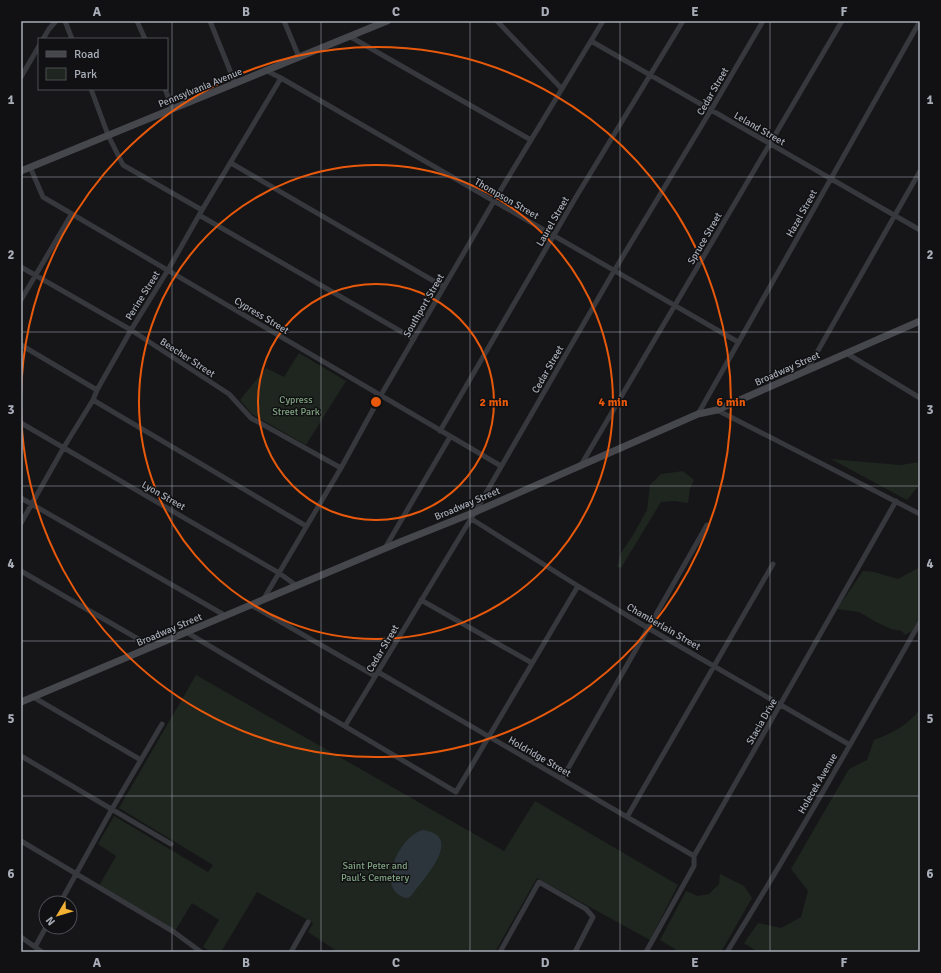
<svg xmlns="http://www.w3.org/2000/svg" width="941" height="973" font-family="Signika,sans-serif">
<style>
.green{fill:#1e261f}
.water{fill:#2c353c}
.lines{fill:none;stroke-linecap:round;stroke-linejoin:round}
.street{stroke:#37383d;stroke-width:5}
.secondary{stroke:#45474d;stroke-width:7}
.grid{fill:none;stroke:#a8adb8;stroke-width:1;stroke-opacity:0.55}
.ring{fill:none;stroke:#e8590c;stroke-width:2}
.labels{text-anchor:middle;stroke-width:3;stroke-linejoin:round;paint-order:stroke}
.street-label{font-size:10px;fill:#a8adb8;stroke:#111113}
.park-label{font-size:10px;fill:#7fa381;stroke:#111113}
.centre{fill:#e8590c;stroke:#111113;stroke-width:2}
.ring-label{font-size:12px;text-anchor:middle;font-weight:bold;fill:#e8590c;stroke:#111113;stroke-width:3;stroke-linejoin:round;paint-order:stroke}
.neatline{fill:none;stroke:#a8adb8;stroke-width:1.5}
.grid-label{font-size:13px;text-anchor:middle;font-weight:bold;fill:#a8adb8}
</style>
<rect width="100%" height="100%" fill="#161618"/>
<path class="green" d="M299,353L346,381L306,445L252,414L240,400L266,368L284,377Z
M831,459L900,465L920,462V484L907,500Z
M683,471L694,480L690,489L688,503L675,501L661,502L621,568L617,567L621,553L633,535L647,510L650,485L661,474Z
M920,567V616L912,631L905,635L902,631L891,629L876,622L859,612L837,609L863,571L874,572L898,579Z
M196,675L504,851L535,801L678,885L650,940L537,878L495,952H338L308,932L313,923L257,892L221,952H212L203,947L219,920L192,903L175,931L99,886L116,856L98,844L114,816L208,872L213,865L119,808Z
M920,709V952H758L744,943L758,923L781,928L801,917L808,891L791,869L849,769L867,760L874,740C893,733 908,725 920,709Z
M720,874L744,886L752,898L721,952H678L675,949L660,940L686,891L698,896L709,894L719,884Z"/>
<path class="water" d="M423,830C465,836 424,878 412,895L408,898C373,893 399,835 423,830Z"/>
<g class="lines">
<path class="street" d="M65,21L72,39
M137,21L145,39
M210,21L235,83
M284,21L299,57
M497,21L562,89
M349,36L531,140
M43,39L49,29L56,21
M591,41L920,230
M265,70L281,78L738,342
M21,77L39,46
M91,89L108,135L123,165L202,210
M165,89L173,109
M231,163L444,287
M30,167L43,197L501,466
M199,215L414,339
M21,267L131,330L229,394L251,418L341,468
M21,300L71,215
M21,345L97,390
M846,353L920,398
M807,370L920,171
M93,400L306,526
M717,410L920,514
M698,414L920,21
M21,423L279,573L297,586
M440,431L576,197L683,21
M581,465L842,21
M21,498L226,616
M470,518L578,586L648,628L850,745
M21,523L64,447L93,400L97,390L131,330L168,270L202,210L281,78
M385,548L450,437
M21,571L152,647
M263,600L341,468L381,395L494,201L603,21
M421,600L532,663
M251,605L375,676
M186,632L456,792L578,586
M378,672L694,856
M33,697L141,760
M345,726L475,512L614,271L711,110L763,21
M21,756L171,844
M562,779L707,525
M627,817L773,564
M21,841L174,932L201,952
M60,903L112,809L162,724
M21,937L42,952
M35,947L46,927
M291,952L308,922
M500,952L539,882L586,909L593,917L575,952
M646,952L694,866V856L896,501
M727,952C794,844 857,733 920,622"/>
<path class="secondary" d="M21,171L387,21
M21,702L400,542L475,512L698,414L717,410L920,321"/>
</g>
<path class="grid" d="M172,21V952M321,21V952M470,21V952M620,21V952M770,21V952M21,177H920M21,332H920M21,486H920M21,641H920M21,796H920"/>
<g class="ring">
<circle cx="376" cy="402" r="118"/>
<circle cx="376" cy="402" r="237"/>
<path d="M21 399A355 355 0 1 1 21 405"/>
</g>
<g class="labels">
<g class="street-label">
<text transform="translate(200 87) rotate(-22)" y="4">Pennsylvania Avenue</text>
<text transform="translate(712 91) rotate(-60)" y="4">Cedar Street</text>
<text transform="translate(760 128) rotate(30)" y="4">Leland Street</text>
<text transform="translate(507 198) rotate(30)" y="4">Thompson Street</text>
<text transform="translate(801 213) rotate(-61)" y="4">Hazel Street</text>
<text transform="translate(552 221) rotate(-60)" y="4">Laurel Street</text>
<text transform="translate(704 238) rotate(-60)" y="4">Spruce Street</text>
<text transform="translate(142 295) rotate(-58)" y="4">Perine Street</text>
<text transform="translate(423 305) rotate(-60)" y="4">Southport Street</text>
<text transform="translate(262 315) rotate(31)" y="4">Cypress Street</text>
<text transform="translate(188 357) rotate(33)" y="4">Beecher Street</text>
<text transform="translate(787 368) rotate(-24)" y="4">Broadway Street</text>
<text transform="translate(547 369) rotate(-60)" y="4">Cedar Street</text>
<text transform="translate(164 495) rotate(30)" y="4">Lyon Street</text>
<text transform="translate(467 503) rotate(-23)" y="4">Broadway Street</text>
<text transform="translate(664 626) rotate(30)" y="4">Chamberlain Street</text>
<text transform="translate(169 629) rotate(-23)" y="4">Broadway Street</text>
<text transform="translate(382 648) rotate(-59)" y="4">Cedar Street</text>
<text transform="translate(761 721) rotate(-60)" y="4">Stacia Drive</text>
<text transform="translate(540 756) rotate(30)" y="4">Holdridge Street</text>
<text transform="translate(817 783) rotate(-60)" y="4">Holecek Avenue</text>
</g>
<g class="park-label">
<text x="296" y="403">Cypress<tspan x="296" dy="12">Street Park</tspan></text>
<text x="375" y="869">Saint Peter and<tspan x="375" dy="12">Paul's Cemetery</tspan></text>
</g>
</g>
<circle cx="376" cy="402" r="6" class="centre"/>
<g class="ring-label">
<text x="494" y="406">2 min</text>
<text x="613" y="406">4 min</text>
<text x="731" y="406">6 min</text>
</g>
<rect width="941" height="973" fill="none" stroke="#111113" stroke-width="44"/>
<rect x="38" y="38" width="130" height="52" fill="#111113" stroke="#4d4f55"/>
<rect x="46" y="51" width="20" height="6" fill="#45474d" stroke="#4d4f55"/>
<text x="74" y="58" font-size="12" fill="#a8adb8">Road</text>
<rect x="46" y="68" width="20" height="12" fill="#1e261f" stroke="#4d4f55"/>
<text x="74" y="78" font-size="12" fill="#a8adb8">Park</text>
<g transform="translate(58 915) rotate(232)"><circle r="19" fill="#111113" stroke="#4d4f55"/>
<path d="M0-3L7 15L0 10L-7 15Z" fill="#f2b134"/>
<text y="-6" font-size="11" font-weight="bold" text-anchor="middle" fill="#a8adb8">N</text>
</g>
<rect x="22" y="22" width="897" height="929" class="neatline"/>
<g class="grid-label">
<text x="97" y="16">A</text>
<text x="246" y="16">B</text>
<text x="396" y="16">C</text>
<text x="545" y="16">D</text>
<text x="695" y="16">E</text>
<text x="844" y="16">F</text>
<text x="11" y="104">1</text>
<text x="930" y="104">1</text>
<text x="11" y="259">2</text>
<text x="930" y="259">2</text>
<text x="11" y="414">3</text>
<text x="930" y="414">3</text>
<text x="11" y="568">4</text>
<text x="930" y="568">4</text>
<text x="11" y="723">5</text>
<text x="930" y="723">5</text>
<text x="11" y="878">6</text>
<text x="930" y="878">6</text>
<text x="97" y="967">A</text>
<text x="246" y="967">B</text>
<text x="396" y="967">C</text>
<text x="545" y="967">D</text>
<text x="695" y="967">E</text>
<text x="844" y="967">F</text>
</g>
</svg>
